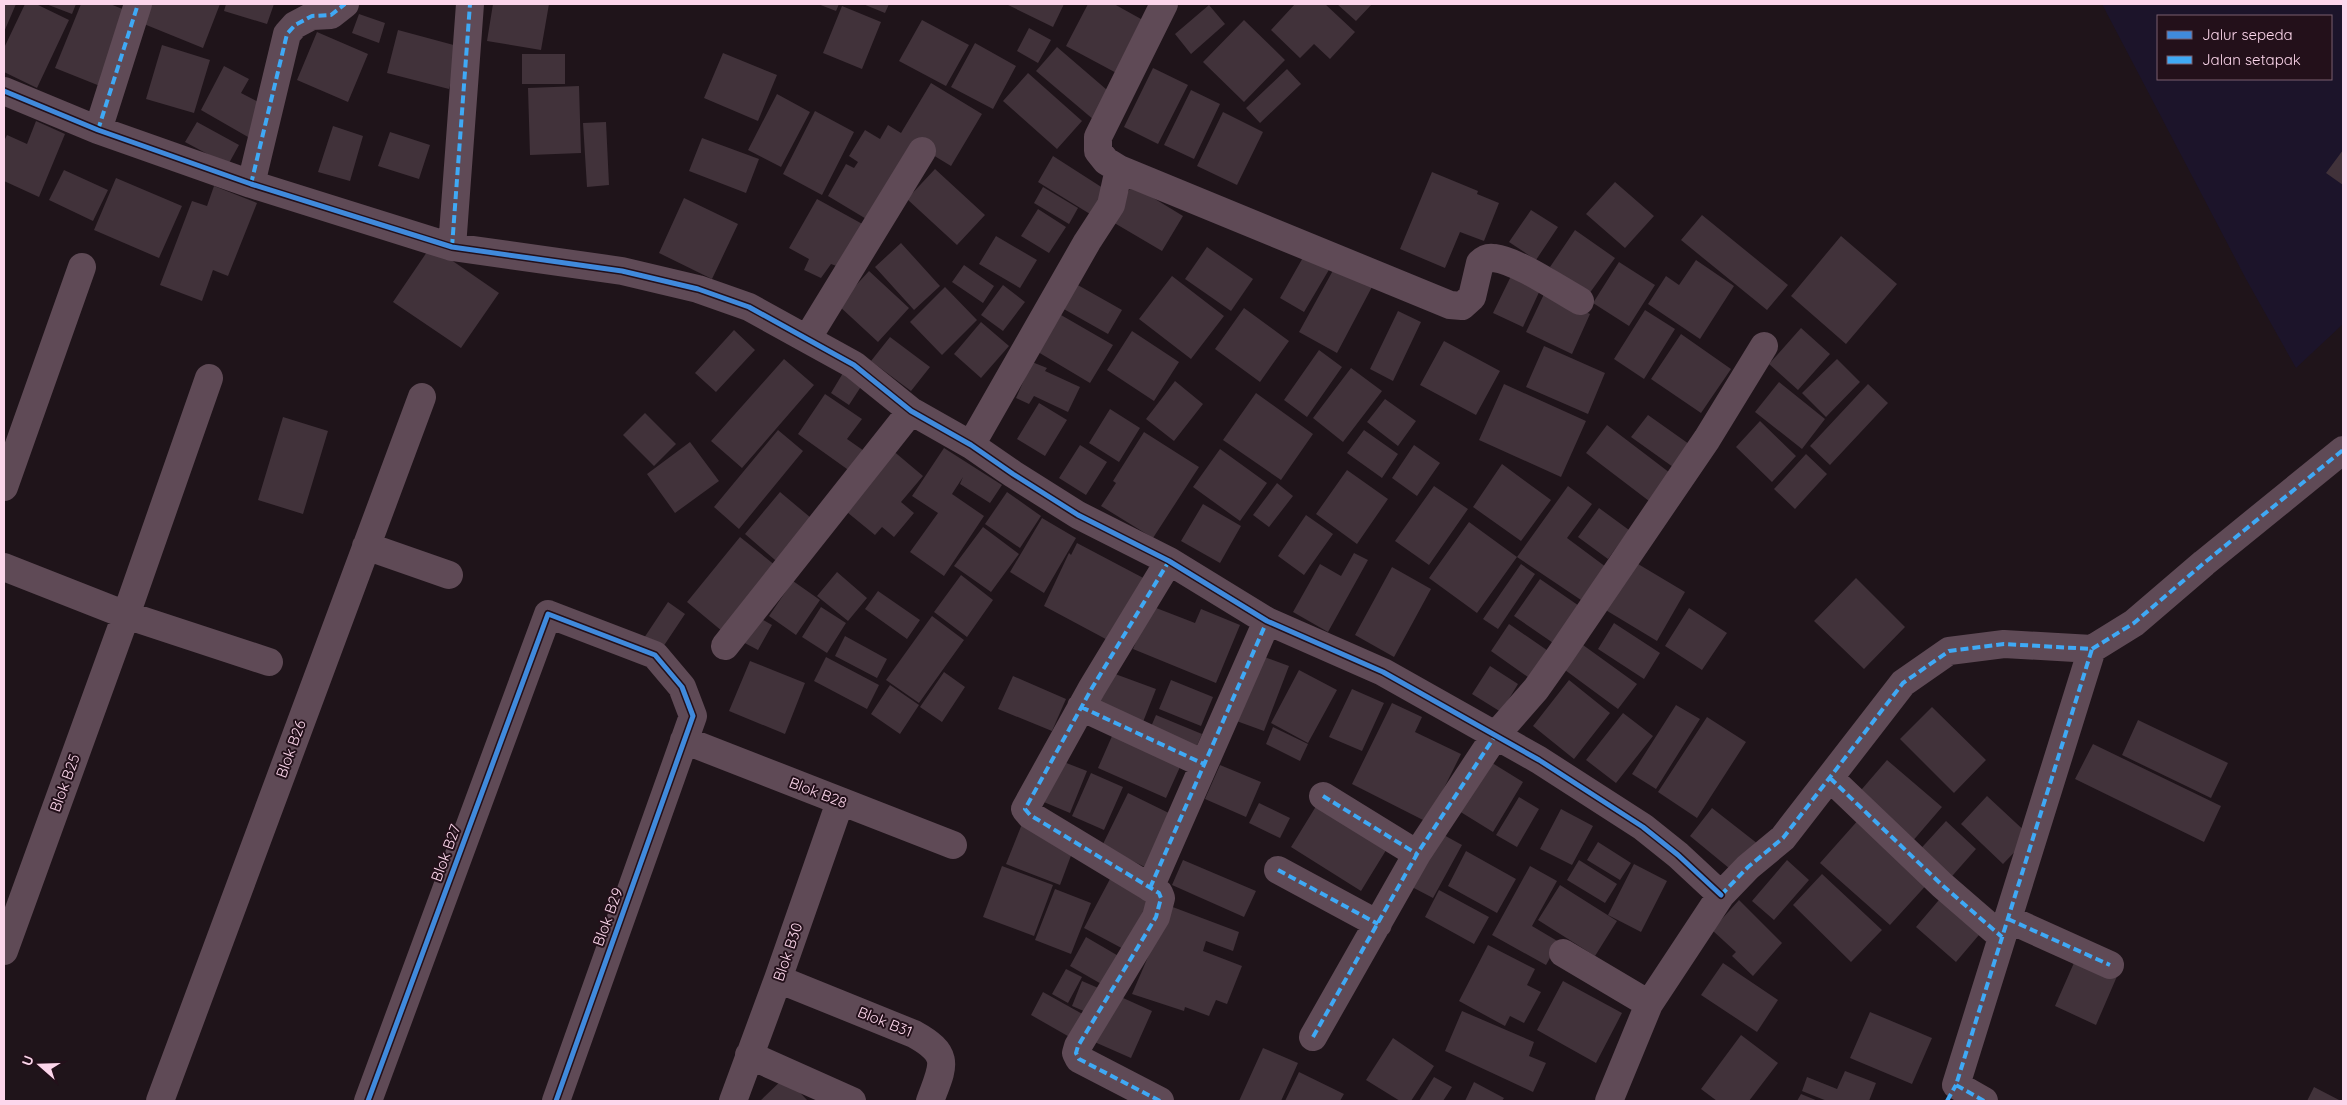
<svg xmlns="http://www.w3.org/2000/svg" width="2347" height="1105" font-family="Quicksand,sans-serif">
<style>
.green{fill:#1c142a;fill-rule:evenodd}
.building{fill:#41323a}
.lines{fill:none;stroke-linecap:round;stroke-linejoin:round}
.minor{stroke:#5f4a56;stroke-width:28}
.quiet{stroke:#3fa9f5;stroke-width:4;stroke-dasharray:8 4;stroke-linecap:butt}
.cycleway-casing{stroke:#23101a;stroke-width:8}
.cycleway{stroke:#408adc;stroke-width:5}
.labels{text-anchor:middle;stroke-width:4;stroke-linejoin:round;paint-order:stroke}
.street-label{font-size:15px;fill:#fcd6eb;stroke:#23101a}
</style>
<rect width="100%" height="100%" fill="#1f141a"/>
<path class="green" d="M2102,4H2343V324L2296,368L2246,279ZM2158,16H2331V79H2158Z"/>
<path class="building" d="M4,4H16L4,32Z
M25,4H36L69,20L37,88L4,72V48Z
M46,4H76L72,14Z
M81,4H110L130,12L100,86L55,68Z
M146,4H220L203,48L139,22Z
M226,4H274L267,24L224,11Z
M493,4H549L541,50L487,41Z
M818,4H839L836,11Z
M863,4H889L885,13Z
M1006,4H1064L1053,27Z
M1088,4H1114L1150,24L1122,76L1066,46Z
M1295,4H1325L1355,32L1330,59L1314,44L1300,58L1271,30Z
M1337,4H1372L1356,21Z
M1209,5L1225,24L1191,54L1175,34Z
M842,6L881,22L862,69L823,53Z
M359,14L385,23L379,43L352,33Z
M922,20L969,45L946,86L899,61Z
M1244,20L1285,60L1244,102L1203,62Z
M1029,28L1051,40L1038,63L1017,51Z
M398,30L461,47L449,89L387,73Z
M317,32L368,54L348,102L297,80Z
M975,43L1016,66L993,109L951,87Z
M162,45L210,60L194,113L146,99Z
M1057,47L1114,96L1094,120L1036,71Z
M723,53L777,75L758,121L704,98Z
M522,54H565V84H522Z
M224,66L249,79L241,93L264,105L248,137L201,110Z
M1153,68L1188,85L1158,144L1124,127Z
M1287,69L1301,84L1260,123L1246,108Z
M1028,73L1082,121L1057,149L1003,101Z
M931,83L982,114L951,166L918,146L868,220L828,196L846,164L854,168L858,162L849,156L865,130L880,139L888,125L901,133Z
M579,86L581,153L530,155L528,88Z
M1191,90L1220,104L1194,159L1164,145Z
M777,94L810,112L781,167L748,150Z
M815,111L854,132L822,195L783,174Z
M1223,112L1263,132L1237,185L1197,166Z
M36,121L65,134L39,197L4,181V141L7,135L27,144Z
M197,122L239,145L228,165L185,142Z
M606,122L609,185L587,187L583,123Z
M333,126L363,136L350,181L318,172Z
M390,132L430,145L419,179L378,166Z
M702,138L759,159L746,193L689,171Z
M2343,150V185L2326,173Z
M1053,156L1106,190L1090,214L1038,182Z
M935,169L985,215L957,245L907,199Z
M64,170L108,190L93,221L49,200Z
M1432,172L1478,191L1477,194L1499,203L1484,241L1460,232L1445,268L1400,249Z
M116,178L182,206L159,258L94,230Z
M1615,182L1654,216L1625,248L1586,214Z
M1132,185L1183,216L1162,251L1111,221Z
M214,186L257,203L228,276L213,270L202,301L160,285L192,201L207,206Z
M1043,187L1078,208L1069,224L1034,203Z
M684,198L738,224L712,279L659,253Z
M817,199L866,226L845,269L831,264L821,278L804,270L809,259L789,248Z
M1038,209L1066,227L1049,253L1021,236Z
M1531,210L1558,227L1536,260L1509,242Z
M1702,215L1788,285L1767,310L1681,240Z
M1575,230L1615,258L1589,294L1550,267Z
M996,236L1037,260L1020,288L979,264Z
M1841,236L1897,284L1846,344L1791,296Z
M901,243L940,286L914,310L875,267Z
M431,246L499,293L461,348L393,302Z
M1207,247L1253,279L1231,311L1185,279Z
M1305,254L1330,268L1304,312L1280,298Z
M1696,260L1734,286L1700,339L1648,304L1666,276L1679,285Z
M1619,262L1655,285L1629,326L1593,303Z
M964,265L994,286L983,303L952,282Z
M1336,265L1373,285L1337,353L1299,332Z
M869,271L909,308L878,342L838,305Z
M1512,274L1541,288L1523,327L1493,313Z
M1172,276L1224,316L1191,359L1139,319Z
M1076,284L1122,310L1108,334L1062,308Z
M1003,285L1025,302L1003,331L981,315Z
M945,287L977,320L942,355L910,322Z
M1545,292L1590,314L1572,354L1526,332Z
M1244,308L1289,341L1260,382L1215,349Z
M1645,310L1675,329L1644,379L1614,359Z
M1398,311L1421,322L1393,381L1370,369Z
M1061,315L1113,345L1090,383L1038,352Z
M981,322L1009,346L981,378L954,354Z
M1801,328L1830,354L1798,390L1769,364Z
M734,330L755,350L716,392L695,373Z
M1132,331L1179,362L1154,401L1107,370Z
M1681,334L1731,369L1701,413L1651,379Z
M890,337L930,367L911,391L871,361Z
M1444,341L1500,371L1476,415L1420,385Z
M1544,346L1605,373L1588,414L1526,387Z
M1319,350L1342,367L1307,417L1284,400Z
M784,359L814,385L742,468L711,441Z
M1837,359L1860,382L1826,417L1802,393Z
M1032,362L1047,368L1045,371L1080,387L1068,412L1034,396L1029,404L1016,398Z
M1351,368L1382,391L1343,442L1313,418Z
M843,373L862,385L849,405L831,393Z
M1175,381L1203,404L1174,441L1146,419Z
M1779,382L1825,419L1802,449L1755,412Z
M1504,384L1586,421L1561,477L1479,440Z
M1868,384L1888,403L1830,465L1810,446Z
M1256,393L1313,434L1281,480L1223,440Z
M825,394L862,419L847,439L867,453L854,474L798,434Z
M1385,399L1416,421L1398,446L1367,422Z
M1039,403L1067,420L1045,456L1017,439Z
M1110,409L1140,428L1119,462L1089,443Z
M645,413L676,444L654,466L623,435Z
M1648,415L1689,444L1673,467L1631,437Z
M283,417L328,431L303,514L258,500Z
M1760,421L1796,456L1772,482L1736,447Z
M1607,425L1674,476L1653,504L1586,453Z
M778,430L803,451L739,529L714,507Z
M1364,430L1398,454L1382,478L1347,453Z
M1144,432L1199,467L1153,538L1101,506L1116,483L1113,481Z
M690,442L719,481L675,513L647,474Z
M1080,445L1107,462L1086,495L1059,478Z
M1414,445L1440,463L1417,496L1392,478Z
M944,448L1002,485L990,503L960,484L963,477L952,494L984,516L944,576L910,552L938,513L912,496Z
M891,449L923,476L901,502L914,513L894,537L882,527L875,535L842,508Z
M1220,449L1267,483L1240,521L1193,487Z
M1806,454L1827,474L1795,509L1774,489Z
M1502,464L1551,500L1521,541L1473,507Z
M1347,470L1388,499L1357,544L1316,514Z
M1277,483L1293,496L1269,527L1253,515Z
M1434,486L1468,509L1429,565L1395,541Z
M1568,486L1592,504L1567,538L1606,567L1581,600L1517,557Z
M780,492L817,523L782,566L745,534Z
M1007,492L1041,516L1020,548L985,524Z
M1203,504L1241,526L1220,563L1181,541Z
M1599,508L1629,530L1608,559L1578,537Z
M1306,515L1333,534L1304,575L1278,556Z
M1042,518L1076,538L1044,593L1010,572Z
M1469,522L1517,557L1477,613L1429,578Z
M983,527L1019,554L991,592L954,566Z
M740,537L781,570L728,636L687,602Z
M1077,543L1149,581L1115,644L1044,606L1069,553L1071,555Z
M1354,553L1368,560L1328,632L1293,612L1320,564L1341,576Z
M1633,561L1685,592L1657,641L1604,609Z
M1521,564L1535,574L1498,629L1483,619Z
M1392,567L1431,589L1394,657L1355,635Z
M837,572L867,598L848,621L817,596Z
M961,575L993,600L967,637L934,612Z
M1856,578L1905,627L1864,669L1814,621Z
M1540,579L1585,610L1559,647L1514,616Z
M793,581L820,600L796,635L769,616Z
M878,591L920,620L907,639L865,609Z
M668,602L685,614L659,653L642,641Z
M1151,606L1195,623L1201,609L1240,625L1216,683L1133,649Z
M821,607L846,623L827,653L802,637Z
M1689,608L1727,633L1702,670L1665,646Z
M753,614L772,625L758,650L739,640Z
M932,616L964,640L919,703L886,680Z
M1614,623L1660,653L1644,679L1598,649Z
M1509,624L1554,655L1535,682L1491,651Z
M845,636L887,659L877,678L835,656Z
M1583,645L1637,684L1618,709L1565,670Z
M1256,654L1289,666L1264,731L1231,719Z
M826,657L879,685L867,709L814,681Z
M750,661L805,683L785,734L729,711Z
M1490,666L1518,684L1501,712L1472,694Z
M1299,670L1337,690L1308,743L1271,723Z
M1107,671L1156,689L1141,727L1093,708Z
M944,672L965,687L942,722L920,707Z
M1013,676L1066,699L1052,731L998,709Z
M1171,680L1213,697L1201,726L1159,709Z
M1569,680L1610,713L1574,759L1533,726Z
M890,685L919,705L900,734L871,714Z
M1352,689L1384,703L1362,751L1329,737Z
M1392,703L1422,717L1415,732L1461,754L1427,822L1352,784Z
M1676,705L1700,719L1656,789L1632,774Z
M1932,707L1986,760L1954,793L1900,739Z
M1623,713L1653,736L1616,783L1586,760Z
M1156,715L1202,734L1193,755L1147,736Z
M1707,717L1746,742L1697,818L1658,792Z
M2138,720L2228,763L2211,798L2122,755Z
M1116,727L1184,758L1166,798L1098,768Z
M1273,727L1308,744L1300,761L1266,744Z
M2093,744L2221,806L2204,842L2075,779Z
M1056,759L1087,771L1070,813L1039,800Z
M1887,760L1942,807L1911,843L1856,796Z
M1489,761L1523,782L1493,832L1459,811Z
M1220,765L1261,782L1246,817L1205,799Z
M1091,773L1123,787L1104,830L1072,816Z
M1128,793L1179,818L1153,871L1102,846Z
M1987,796L2030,836L2003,864L1961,824Z
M1519,797L1539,809L1517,847L1496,835Z
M1259,803L1290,818L1280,838L1249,823Z
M1318,803L1388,847L1361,891L1291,847Z
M1712,808L1758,844L1735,873L1690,836Z
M1561,809L1593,826L1572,865L1540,849Z
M1860,818L1930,881L1890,925L1820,863Z
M1946,821L1976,849L1946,883L1915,855Z
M1022,824L1075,845L1060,885L1006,864Z
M1442,834L1462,845L1433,898L1412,887Z
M1598,842L1631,863L1620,880L1587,860Z
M1466,851L1516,879L1497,913L1448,886Z
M1183,860L1256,891L1244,917L1172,885Z
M1579,860L1617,884L1605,903L1567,880Z
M1787,860L1809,880L1774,920L1752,901Z
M1634,864L1667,881L1641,932L1608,915Z
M1002,866L1053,885L1034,936L983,917Z
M1530,866L1557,881L1532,926L1559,942L1546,965L1492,935Z
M1822,874L1882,930L1851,962L1793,905Z
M1110,879L1154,902L1129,952L1084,928Z
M1560,885L1617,921L1595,956L1538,920Z
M1055,889L1091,903L1071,954L1035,940Z
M1439,890L1489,917L1474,944L1425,917Z
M1944,894L1984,929L1956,962L1916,927Z
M1739,900L1782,943L1753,976L1732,956L1736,952L1712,930Z
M1170,906L1239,932L1233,951L1206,941L1203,951L1242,966L1227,1004L1216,1000L1209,1016L1185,1007L1184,1011L1132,994Z
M1086,937L1127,961L1110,989L1070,966Z
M1488,945L1535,969L1527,985L1541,992L1524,1023L1510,1016L1505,1026L1459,1001Z
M2077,956L2118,974L2096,1025L2055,1006Z
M1723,963L1778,1000L1757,1032L1701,995Z
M1066,969L1082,977L1068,1003L1052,994Z
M1082,981L1103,990L1093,1015L1072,1006Z
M1563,981L1622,1013L1596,1063L1537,1030Z
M1043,992L1086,1016L1073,1039L1031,1015Z
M1112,993L1152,1011L1131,1058L1090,1040Z
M1462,1011L1534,1042L1529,1056L1546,1063L1533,1092L1445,1051Z
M1870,1012L1932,1038L1912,1084L1850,1058Z
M1741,1035L1778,1063L1749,1101H1717L1701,1089Z
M1393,1038L1434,1066L1411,1101H1400L1366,1080Z
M1263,1048L1298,1063L1281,1101H1239Z
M1845,1071L1876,1083L1869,1101H1827L1802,1091L1807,1077L1837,1089Z
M1299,1072L1344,1094L1340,1101H1285Z
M785,1077L808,1101H760Z
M1434,1077L1452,1087L1443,1101H1419Z
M1474,1082L1504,1098L1502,1101H1465Z
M2314,1087L2341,1101H2307Z
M1801,1094L1818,1101H1797Z"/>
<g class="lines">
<path class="minor" d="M1164,4L1098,137V151L1106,161L1119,169L1450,305L1462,306L1472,297L1480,263C1484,259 1488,257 1494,258C1518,261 1558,289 1580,301
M4,91L98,130L251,184L452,247L622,271L698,289L749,307L854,365L911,411L971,445L1013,474L1078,515L1169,561L1267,621L1383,672L1539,760L1643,827L1678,855L1721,895
M98,130L138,4
M251,184L287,34L295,25L312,16L331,15L345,4
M452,247L470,4
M807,339L922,151
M971,445L1087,242L1111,205L1119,169
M4,487L82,267
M366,546L449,575
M4,567L126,615L269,662
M725,646L911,411
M1081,707L1204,764
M684,740L953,845
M1830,778L1942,885L2002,937
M1323,796L1417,854
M1278,870L1378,924
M1150,888L1267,621
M2008,919L2110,965
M4,951L126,615L209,378
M1563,953L1649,1004
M778,979L914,1034C952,1055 943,1066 930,1101
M1313,1037L1417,854L1495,736L1536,689L1560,655L1707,439L1764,346
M749,1055L852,1101
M160,1101L422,397
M368,1101L548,614L655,655L682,687L693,716L556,1101
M733,1101L778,979L840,802
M1160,1101L1079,1059L1076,1053L1078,1046L1156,917L1161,898L1159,893L1030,815L1025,809L1092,688L1169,561
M1609,1101L1649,1004L1721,895L1748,867L1783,838L1903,683L1949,651L2004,644L2092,649L2134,623L2204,563L2343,450
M1984,1101L1956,1085L2092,649"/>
<path class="quiet" d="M98,130L138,4
M251,184L287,34L295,25L312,16L331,15L345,4
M452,247L470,4
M1081,707L1204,764
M1830,778L1942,885L2002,937
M1323,796L1417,854
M1278,870L1378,924
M1150,888L1267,621
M1721,895L1748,867L1783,838L1903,683L1949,651L2004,644L2092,649L2134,623L2204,563L2343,450
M2008,919L2110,965
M1313,1037L1417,854L1495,736
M1160,1101L1079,1059L1076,1053L1078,1046L1156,917L1161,898L1159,893L1030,815L1025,809L1092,688L1169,561
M1947,1101L1956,1085
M1984,1101L1956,1085L2092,649"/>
<g class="cycleway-casing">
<path id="cycleway" d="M4,91L98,130L251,184L452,247L622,271L698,289L749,307L854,365L911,411L971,445L1013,474L1078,515L1169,561L1267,621L1383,672L1539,760L1643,827L1678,855L1721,895
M368,1101L548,614L655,655L682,687L693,716L556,1101"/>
</g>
<use href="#cycleway" class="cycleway"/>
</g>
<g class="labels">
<g class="street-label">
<text transform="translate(291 749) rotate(-70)" y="5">Blok B26</text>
<text transform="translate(65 783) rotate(-70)" y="5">Blok B25</text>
<text transform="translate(818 793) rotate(21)" y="5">Blok B28</text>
<text transform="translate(446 853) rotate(-70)" y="5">Blok B27</text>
<text transform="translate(608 917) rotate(-70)" y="5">Blok B29</text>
<text transform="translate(788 952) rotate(-71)" y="5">Blok B30</text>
<text transform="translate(885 1022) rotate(22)" y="5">Blok B31</text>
</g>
</g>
<rect width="2347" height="1105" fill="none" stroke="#fcd6eb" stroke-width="10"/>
<rect x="2157" y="15" width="175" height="65" fill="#23101a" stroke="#7a5f6e"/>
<rect x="2167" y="31" width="25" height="8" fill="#408adc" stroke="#7a5f6e"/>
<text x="2202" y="40" font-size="15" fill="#fcd6eb">Jalur sepeda</text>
<rect x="2167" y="56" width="25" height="8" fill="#3fa9f5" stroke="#7a5f6e"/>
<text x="2202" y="65" font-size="15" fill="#fcd6eb">Jalan setapak</text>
<g transform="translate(40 1065) rotate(290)" stroke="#23101a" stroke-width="4" paint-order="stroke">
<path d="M0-4L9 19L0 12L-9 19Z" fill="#fcd6eb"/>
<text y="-8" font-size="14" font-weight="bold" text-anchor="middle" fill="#fcd6eb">U</text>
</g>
</svg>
